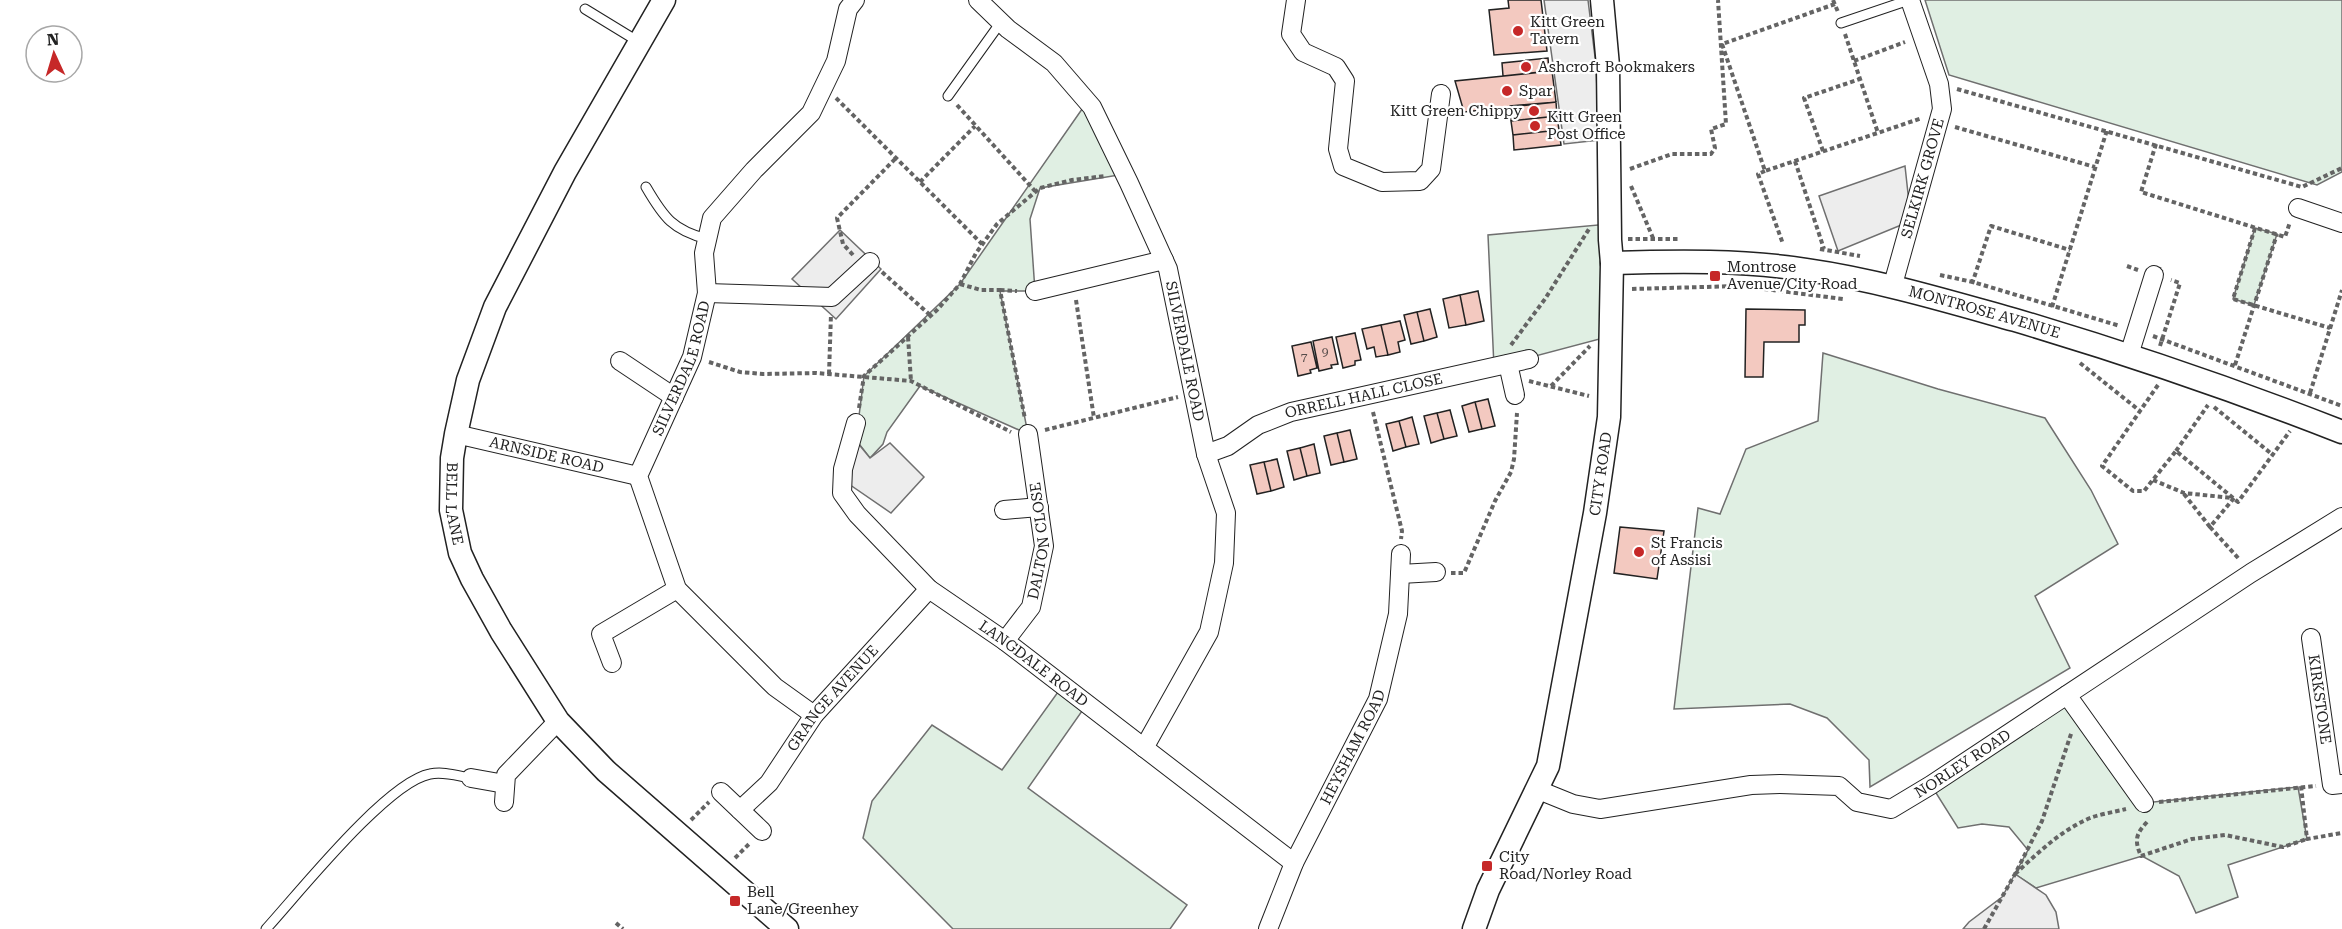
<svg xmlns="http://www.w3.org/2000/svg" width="2342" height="929" font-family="'Roboto Serif',serif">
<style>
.green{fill:#e0efe3;stroke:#6f6f6f;stroke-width:1.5}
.parking{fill:#ededed;stroke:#6f6f6f;stroke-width:1.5}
.building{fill:#f3c9c0;stroke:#222;stroke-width:1.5}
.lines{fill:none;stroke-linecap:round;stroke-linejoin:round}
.service-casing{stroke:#222;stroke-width:11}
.minor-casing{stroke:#222;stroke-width:20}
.tertiary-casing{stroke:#222;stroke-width:25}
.path{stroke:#646464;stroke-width:4;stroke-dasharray:4.5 3;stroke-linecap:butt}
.service{stroke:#fff;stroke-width:9}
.minor{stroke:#fff;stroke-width:18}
.tertiary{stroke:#fff;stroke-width:22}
.poi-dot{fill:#c62828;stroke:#fff;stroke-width:2}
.labels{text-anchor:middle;stroke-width:4.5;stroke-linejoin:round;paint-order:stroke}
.number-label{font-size:12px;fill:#564c4a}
.poi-label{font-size:15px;fill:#222;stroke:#fff;text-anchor:start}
.street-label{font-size:15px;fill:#222;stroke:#fff}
</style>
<rect width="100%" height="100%" fill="#fff"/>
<path class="green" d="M1925,0H2342V172L2317,185L1949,75Z
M1087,102L1125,174L1040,188L1030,219L1035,291H1000L1028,434L920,386L887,432L883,444L870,458L856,440L864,376L960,284Z
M1609,224L1611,336L1494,367L1488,235Z
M2255,228L2277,234L2254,305L2233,299Z
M1823,353L1938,389L2045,418L2091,490L2118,544L2035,596L2070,668L1870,787L1869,760L1827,718L1790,704L1674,709L1698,508L1720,514L1746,449L1818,421Z
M1063,685L1087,704L1028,788L1187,905L1170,929H953L863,838L872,801L932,725L1002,770Z
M2067,695L2144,803L2298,787L2307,839L2228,865L2238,897L2196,913L2179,876L2142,856L2036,888L2015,874L2028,850L2009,827L1982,824L1958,828L1931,785Z"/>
<path class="parking" d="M1544,0H1588L1596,65L1599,140L1564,144Z
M1905,166L1911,221L1838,251L1819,196Z
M840,230L881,269L836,319L792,279Z
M852,436L870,458L890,443L924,477L891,513L843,480Z
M2015,874L2046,895L2056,912L2059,929H1963L1969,922L2002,897Z"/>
<path class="building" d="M1508,0H1541L1547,51L1494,55L1489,10L1509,8Z
M1548,58L1549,71L1503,76L1502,63Z
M1552,71L1556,102L1464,112L1455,81Z
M1556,102L1557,116L1511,121L1510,106Z
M1557,116L1559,130L1513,135L1511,121Z
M1559,130L1561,145L1514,150L1513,135Z
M1478,291L1484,321L1466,325L1460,295Z
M1460,295L1466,325L1449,328L1443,299Z
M1430,309L1437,337L1424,341L1417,312Z
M1746,309L1805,310V325H1799V342H1764L1763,377H1745Z
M1417,312L1424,341L1411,344L1404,315Z
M1400,321L1405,340L1398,342L1400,352L1388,355L1381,325Z
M1381,325L1388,355L1376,357L1374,347L1367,349L1362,329Z
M1355,333L1361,360L1355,361V365L1343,368L1336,337Z
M1332,337L1338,364L1331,365L1332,368L1319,371L1313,341Z
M1311,342L1317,368L1310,370L1311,373L1298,376L1292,346Z
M1488,399L1495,426L1482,429L1475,402Z
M1475,402L1482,429L1469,432L1462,406Z
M1450,410L1457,436L1444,439L1437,413Z
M1437,413L1444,439L1431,443L1424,416Z
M1412,417L1419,444L1406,447L1399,421Z
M1399,421L1406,447L1393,451L1386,424Z
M1350,430L1357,459L1344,462L1337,433Z
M1337,433L1344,462L1331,465L1324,436Z
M1314,444L1320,473L1307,476L1300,448Z
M1300,448L1307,476L1294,480L1287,451Z
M1277,459L1284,487L1271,491L1264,462Z
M1264,462L1271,491L1257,494L1250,465Z
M1620,527L1664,531L1657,579L1614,573Z"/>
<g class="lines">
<g class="service-casing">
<path id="service" d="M585,9L639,42
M1841,23L1909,0
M948,96L1001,22
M646,187C664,218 673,230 707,239
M266,929C298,894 387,782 430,774C444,771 458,776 471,778"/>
</g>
<g class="minor-casing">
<g id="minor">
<path id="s1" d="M978,0L1008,29L1054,63L1092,107L1129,183L1168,269L1206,454L1226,513L1224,563L1209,632L1144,748"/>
<path d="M1296,0L1291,34L1303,52L1336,67L1345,81L1338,149L1343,166L1382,182L1420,181L1431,169L1441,94"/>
<path d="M2298,208L2342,223"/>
<path id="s2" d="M1892,288L1942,109L1939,84L1910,0"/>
<path d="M1035,291L1164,260"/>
<path d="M707,293L832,297L870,262"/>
<path d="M2129,355L2154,275"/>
<path d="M620,361L674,397"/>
<path d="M1508,364L1515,395"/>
<path id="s3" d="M856,423L843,469L842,493L857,514L929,589L1005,641L1294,863"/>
<path id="s4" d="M456,434L638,476"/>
<path id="s5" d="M1206,454L1228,446L1258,425L1291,412L1529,359"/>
<path d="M1004,510L1039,507"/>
<path d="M1400,574L1436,572"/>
<path id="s6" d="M2311,638L2332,785L2342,784"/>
<path id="s7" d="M1005,641L1031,607L1044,546L1028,434"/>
<path d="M612,663L601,634L677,589"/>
<path d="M2067,695L2144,803"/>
<path id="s8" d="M814,715L775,687L677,589L638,476L692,357L707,293L704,253L712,218L754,170L811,113L836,61L848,9L855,0"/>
<path d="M471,778L505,784"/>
<path id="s9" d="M1536,789L1573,804L1600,809L1751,785L1780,784L1839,786L1857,802L1891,809L1931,785L2251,573L2342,517"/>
<path d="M721,792L762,831"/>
<path d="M504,802L506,775L558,721"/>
<path id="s10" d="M740,810L769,783L814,715L929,589"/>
<path id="s11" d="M1268,929L1294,863L1378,699L1398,614L1401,554"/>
</g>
</g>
<g class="tertiary-casing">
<g id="tertiary">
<path id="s12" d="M664,0L565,172L495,307L468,380L456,434L452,458L451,510L460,553L472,579L501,631L558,721L606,771L787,929"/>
<path id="s13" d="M1612,263C1677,261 1743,260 1807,270C1877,280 1947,301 2015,320C2126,353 2235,390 2342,432"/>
<path id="s14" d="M1474,929L1488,890L1548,766L1595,513L1609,417L1612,263L1610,240L1608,66L1602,0"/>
</g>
</g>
<path class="path" d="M1833,0L1838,12
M1835,4L1722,44L1765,171L1922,118
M1845,34L1878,133
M1854,61L1905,42
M1957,89L2302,187L2342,168
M836,98L982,244
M957,105L1035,191
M1955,127L2095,167
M2156,144L2141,192L2285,237L2290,222
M1823,151L1804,98L1860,79
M1795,161L1824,249
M1630,169L1672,154H1711L1715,148L1711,129L1726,124L1718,0
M1765,171L1758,174L1783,244
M920,182L975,126
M1631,186L1653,238
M2255,228L2233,299L2330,328
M1628,239H1678
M1820,249L1860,256
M853,255L843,244L837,218L896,158
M2127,266L2138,270
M882,272L931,316
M1940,275L1973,282L2120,326
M960,284L981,290H1000L1025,419
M1972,284L1991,226L2070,250
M1749,287L1843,299
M1632,289L1739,286
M1000,290L1017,291
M1076,300L1094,418
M2052,307L2107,130
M2153,336L2342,406
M908,337L911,381
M1511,345L1545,299L1589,229
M2160,346L2180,283L2171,280
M709,362L740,372L763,374L816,373L911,381L1011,432
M2080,363L2140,411
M2235,365L2277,234
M829,374L831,314
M1529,381L1589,396
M2158,385L2102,466L2133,491H2144L2176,451L2238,502L2290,431
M1551,386L1590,346
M2310,393L2342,290
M2214,407L2273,455
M859,408L864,376L937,310L960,284L976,253L997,224L1040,188L1072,180L1105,176
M1373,412L1402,531L1401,539
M1045,430L1178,397
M2176,451L2208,405
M2153,480L2184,493L2233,498
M2184,494L2210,527
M2234,498L2210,527L2239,559
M1451,573H1464L1495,501L1511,472L1514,459L1517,413
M2301,786L2307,839L2342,833
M2159,802L2316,786
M691,820L709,802
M2147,822C2136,834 2134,840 2141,856L2192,839L2225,835L2283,847L2307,839
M735,858L749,844
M2015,874C2038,853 2060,831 2090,818C2101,814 2114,812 2126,809
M616,923L623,929
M1984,929L2015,874L2042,821L2072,731"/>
<use href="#service" class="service"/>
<use href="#minor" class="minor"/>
<use href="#tertiary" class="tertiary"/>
</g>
<g class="poi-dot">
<circle cx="1518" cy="31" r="6"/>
<circle cx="1526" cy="67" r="6"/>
<circle cx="1507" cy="91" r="6"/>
<circle cx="1534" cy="111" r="6"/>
<circle cx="1535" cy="126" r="6"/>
<rect x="1709" y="270" width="12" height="12" rx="3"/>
<circle cx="1639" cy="552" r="6"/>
<rect x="1481" y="860" width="12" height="12" rx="3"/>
<rect x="729" y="895" width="12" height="12" rx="3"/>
</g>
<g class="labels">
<g class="number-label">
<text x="1325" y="356">9</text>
<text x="1304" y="361">7</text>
</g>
<g class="poi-label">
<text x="1530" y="27">Kitt Green<tspan x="1530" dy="17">Tavern</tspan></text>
<text x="1538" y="72">Ashcroft Bookmakers</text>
<text x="1519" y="96">Spar</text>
<text x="1522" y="116" text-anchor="end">Kitt Green Chippy</text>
<text x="1547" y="122">Kitt Green<tspan x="1547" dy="17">Post Office</tspan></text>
<text x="1727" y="272">Montrose<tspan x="1727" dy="17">Avenue/City Road</tspan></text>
<text x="1651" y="548">St Francis<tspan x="1651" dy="17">of Assisi</tspan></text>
<text x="1499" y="862">City<tspan x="1499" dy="17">Road/Norley Road</tspan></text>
<text x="747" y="897">Bell<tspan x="747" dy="17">Lane/Greenhey</tspan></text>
</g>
<g class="street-label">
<text dy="5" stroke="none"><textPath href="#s2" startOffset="114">SELKIRK GROVE</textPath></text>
<text dy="5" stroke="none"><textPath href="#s13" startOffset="378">MONTROSE AVENUE</textPath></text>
<text dy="5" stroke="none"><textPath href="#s1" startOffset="420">SILVERDALE ROAD</textPath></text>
<text dy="5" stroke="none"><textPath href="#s8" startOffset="423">SILVERDALE ROAD</textPath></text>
<text dy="5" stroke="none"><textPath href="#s5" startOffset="170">ORRELL HALL CLOSE</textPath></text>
<text dy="5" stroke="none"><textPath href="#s4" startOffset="93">ARNSIDE ROAD</textPath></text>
<text dy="5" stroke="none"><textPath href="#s14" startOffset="476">CITY ROAD</textPath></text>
<text dy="5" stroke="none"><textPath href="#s12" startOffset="554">BELL LANE</textPath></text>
<text dy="5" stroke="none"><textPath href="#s7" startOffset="110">DALTON CLOSE</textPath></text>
<text dy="5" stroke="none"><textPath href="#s3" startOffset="330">LANGDALE ROAD</textPath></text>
<text dy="5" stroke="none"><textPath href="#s10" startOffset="146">GRANGE AVENUE</textPath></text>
<text dy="5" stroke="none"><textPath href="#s6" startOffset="62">KIRKSTONE</textPath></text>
<text dy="5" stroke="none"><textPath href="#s11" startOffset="201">HEYSHAM ROAD</textPath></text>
<text dy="5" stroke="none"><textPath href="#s9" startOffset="452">NORLEY ROAD</textPath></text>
</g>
</g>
<g transform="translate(54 54) rotate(356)"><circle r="28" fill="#ffffff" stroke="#a7a7a7" stroke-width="1.5"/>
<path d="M0-4.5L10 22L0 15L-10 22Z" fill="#c62828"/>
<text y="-9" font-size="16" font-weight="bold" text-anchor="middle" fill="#222222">N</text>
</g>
</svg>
